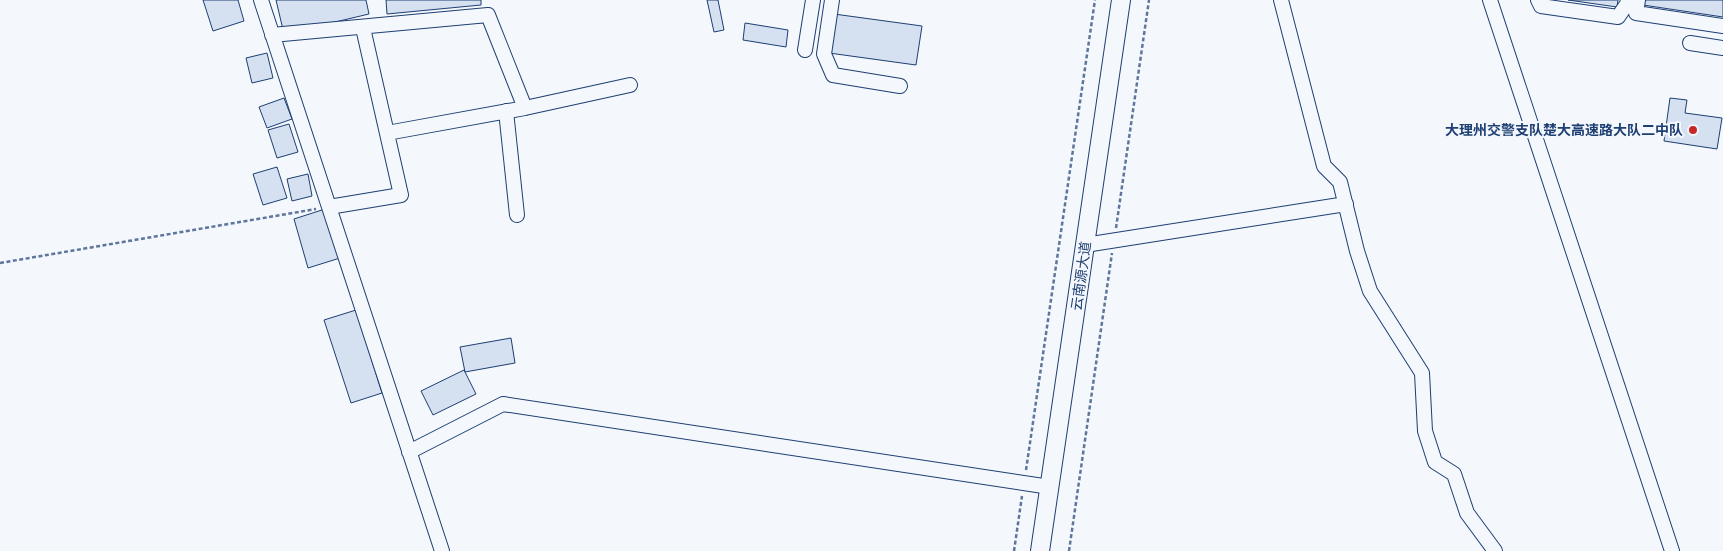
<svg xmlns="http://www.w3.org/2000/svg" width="1723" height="551" font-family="'Open Sans','Noto Sans SC',sans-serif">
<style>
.building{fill:#d5e0f0;stroke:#1d3f73}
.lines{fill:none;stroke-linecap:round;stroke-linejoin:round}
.minor-casing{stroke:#1d3f73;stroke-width:16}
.major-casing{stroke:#1d3f73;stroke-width:20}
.path{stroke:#5e769c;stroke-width:2.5;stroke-dasharray:4 2.5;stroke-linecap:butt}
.minor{stroke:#f4f7fb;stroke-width:14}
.major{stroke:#f4f7fb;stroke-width:18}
.poi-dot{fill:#c62828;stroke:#f4f7fb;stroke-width:2}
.labels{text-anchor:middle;stroke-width:4;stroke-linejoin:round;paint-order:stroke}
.poi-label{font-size:14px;font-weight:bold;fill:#1d3f73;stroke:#f4f7fb;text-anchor:end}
.street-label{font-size:14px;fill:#1d3f73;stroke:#f4f7fb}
</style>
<rect width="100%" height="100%" fill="#f4f7fb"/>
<path class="building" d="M203,0H238L244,21L213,31Z
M276,0H366L369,14L284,34Z
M386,0H481V5L387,14Z
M707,0H718L724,30L714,32Z
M1568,0H1618L1617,7Z
M1644,0H1723V17L1643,5Z
M834,14L922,26L916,65L829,53Z
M745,23L788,30L786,47L743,40Z
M267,53L273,78L252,83L246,58Z
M284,98L292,119L267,128L259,107Z
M1670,98L1687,100L1685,113L1722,118L1717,149L1664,141Z
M289,124L298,152L277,158L268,130Z
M277,167L287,198L263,205L253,174Z
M308,174L312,196L292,201L287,179Z
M325,209L340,258L308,268L294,219Z
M356,310L382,393L351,403L324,320Z
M511,338L515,363L465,372L460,347Z
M464,370L476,394L433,415L421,391Z"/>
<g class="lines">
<g class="minor-casing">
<path id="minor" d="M261,0L442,551
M832,0L824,54L833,75L900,86
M1281,0L1324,166L1340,182L1357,251L1370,291L1422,373L1425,431L1435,462L1454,474L1467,513L1495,551
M1490,0L1672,551
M1538,0L1541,6L1618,17L1627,4L1628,0
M1638,0L1636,13L1723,26
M272,35L488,15L525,108
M1690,43L1723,48
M805,50L813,0
M506,111L517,215
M387,133L525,108L630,85
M329,207L401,195L363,28
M1085,245L1346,204
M409,452L503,404L1050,487"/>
</g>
<g class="major-casing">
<path id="major" d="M1040,551L1121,0"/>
</g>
<path class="path" d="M1116,228L1149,0
M0,263L316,209
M1026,470L1095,0
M1014,551L1022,496
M1069,551L1112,253"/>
<use href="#minor" class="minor"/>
<use href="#major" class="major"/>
</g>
<circle class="poi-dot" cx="1693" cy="130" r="5"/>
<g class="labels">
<g class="poi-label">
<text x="1683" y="135">大理州交警支队楚大高速路大队二中队</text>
</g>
<g class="street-label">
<text transform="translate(1081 276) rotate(-82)" y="5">云南源大道</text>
</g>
</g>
</svg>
